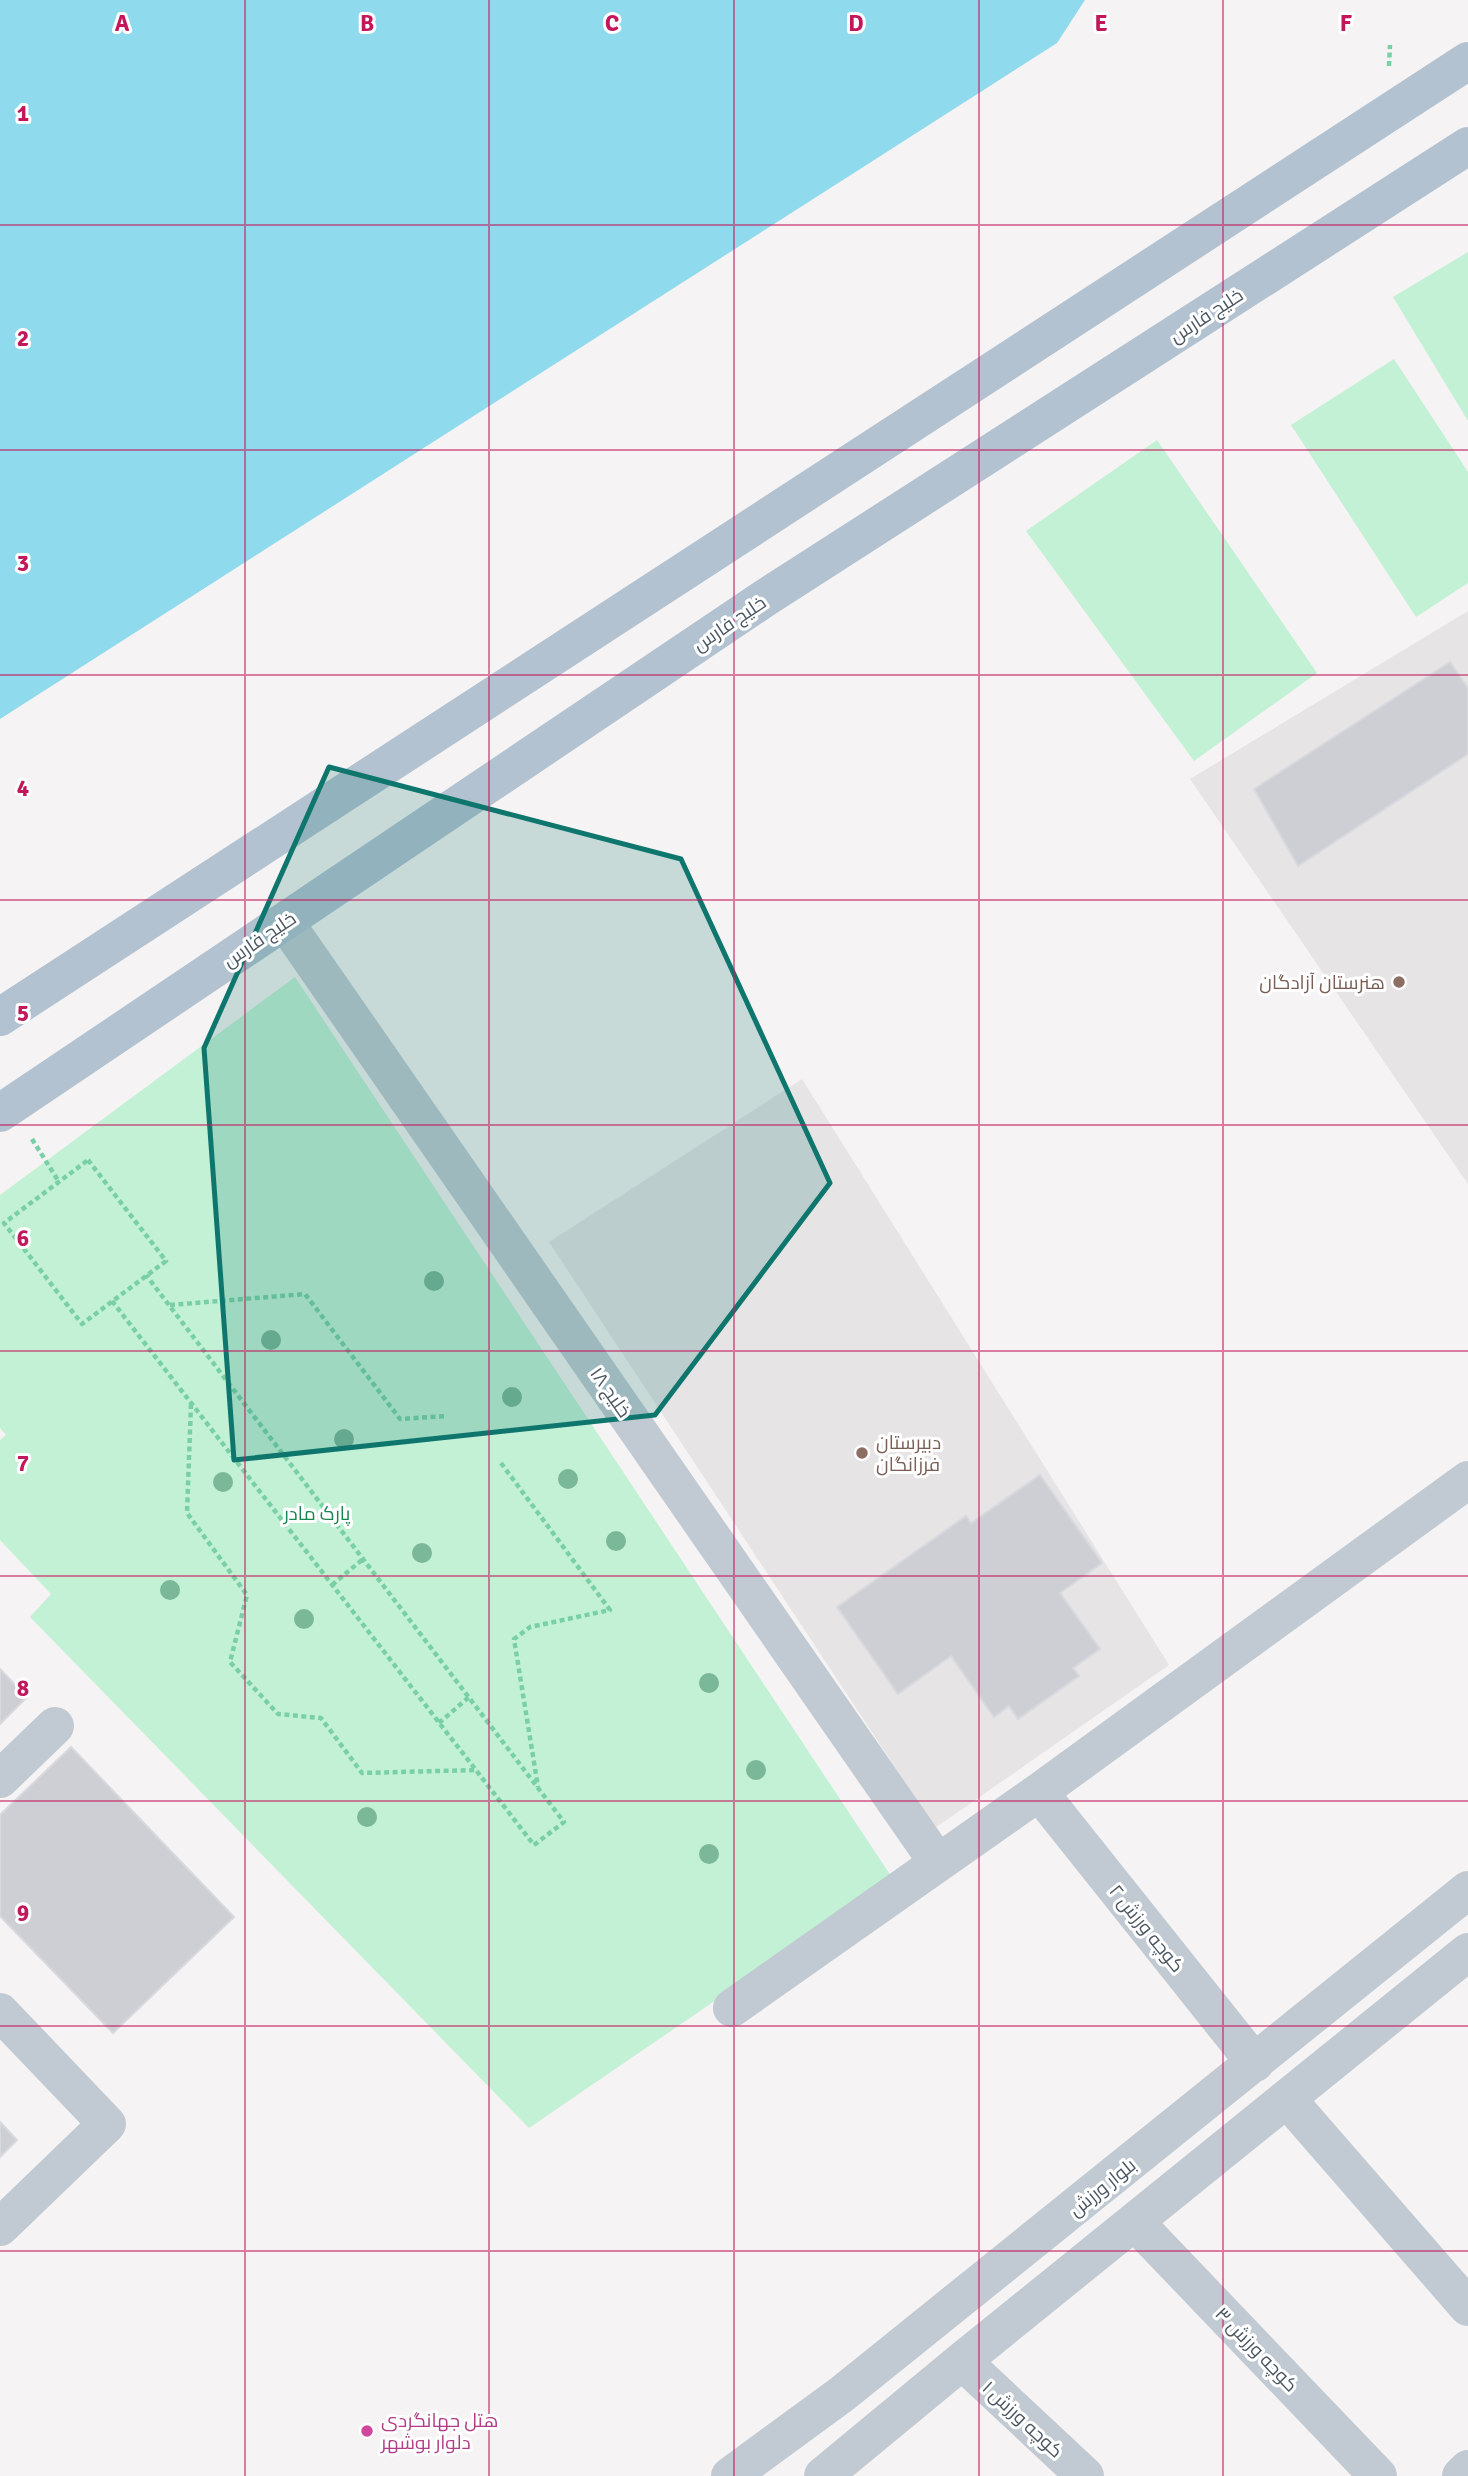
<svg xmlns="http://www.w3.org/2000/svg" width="1468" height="2476" font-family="Signika,Cairo,sans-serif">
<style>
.education{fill:#e6e4e5}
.green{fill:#c3f1d5}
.water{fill:#90daee}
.building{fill:#cdcfd5;stroke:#d7d9de;stroke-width:2}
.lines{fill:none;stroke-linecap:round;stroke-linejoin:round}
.path{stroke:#7ad0a6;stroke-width:4.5;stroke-dasharray:5 3.5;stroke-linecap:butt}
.minor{stroke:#c1cad2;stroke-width:38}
.major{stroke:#b3c2d1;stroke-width:38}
.tree{fill:#7bb799}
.marked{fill:#0f766e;fill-opacity:0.2;stroke:#0f766e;stroke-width:5;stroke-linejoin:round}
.grid{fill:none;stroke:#c2185b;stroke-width:2;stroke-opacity:0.55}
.education-dot{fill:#8d6e63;stroke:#fff;stroke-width:2.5}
.hotel-dot{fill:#d1479c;stroke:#fff;stroke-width:2.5}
.labels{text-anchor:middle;stroke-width:6;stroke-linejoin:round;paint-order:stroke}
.street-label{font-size:19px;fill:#4a5661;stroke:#fff}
.education-label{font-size:19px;fill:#785e54;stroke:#fff;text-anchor:end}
.park-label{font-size:19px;fill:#17864f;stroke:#fff}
.hotel-label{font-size:19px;fill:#b23c85;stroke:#fff;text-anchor:start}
.grid-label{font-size:23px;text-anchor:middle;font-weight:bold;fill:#c2185b;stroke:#fff;stroke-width:6;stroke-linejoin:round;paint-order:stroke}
</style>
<rect width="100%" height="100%" fill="#f5f3f3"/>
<path class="education" d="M1468,611V1184L1190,779Z
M802,1079L1169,1665L935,1828L549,1242Z"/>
<path class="green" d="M1468,252V421L1393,297Z
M1394,359L1468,472V583L1416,617L1291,425Z
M1157,440L1317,673L1194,761L1026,531Z
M295,977L893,1879L529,2128L30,1617L51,1594L0,1540V1440L6,1435L0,1428V1195Z"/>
<path class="water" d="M0,0H1085L1057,43L0,719Z"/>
<path class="building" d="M1450,662L1468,688V754L1298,866L1254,789Z
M1040,1475L1102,1563L1060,1593L1100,1649L1073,1668L1079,1676L1018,1719L1009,1706L994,1717L951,1656L898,1694L837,1607L966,1516L971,1523Z
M0,1669L27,1697L0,1724Z
M71,1747L234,1917L113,2033L0,1916V1815Z
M0,2122L17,2140L0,2157Z"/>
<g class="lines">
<path class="path" d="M1389,66L1390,45
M32,1139L59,1182
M88,1160L166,1261L82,1324L4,1223Z
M112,1301L534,1845L564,1822L146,1275
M170,1305L305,1294L400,1419L447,1416
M191,1404L187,1513L247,1595L230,1662L278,1714L321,1718L362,1773L476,1770
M501,1463L610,1610L530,1627L514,1639L538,1787
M332,1585L363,1559
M439,1723L469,1697"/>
<path class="minor" d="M285,922L938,1863
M0,1779L55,1726
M1039,1792L1255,2063
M732,2008L1039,1792L1468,1480
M0,2012L107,2124L0,2227
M1287,2099L1468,2307
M1135,2222L1378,2476
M962,2361L1085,2476
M730,2476L842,2394L1468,1890
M823,2476L962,2361L1468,1952
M1461,2476L1468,2469"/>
<path class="major" d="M0,1017L1468,61
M0,1113L765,598L1468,146"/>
</g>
<g class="tree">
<circle cx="434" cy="1281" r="10"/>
<circle cx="271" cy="1340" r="10"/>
<circle cx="512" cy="1397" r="10"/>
<circle cx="344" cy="1439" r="10"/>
<circle cx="568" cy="1479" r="10"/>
<circle cx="223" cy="1482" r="10"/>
<circle cx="616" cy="1541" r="10"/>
<circle cx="422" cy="1553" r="10"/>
<circle cx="170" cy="1590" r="10"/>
<circle cx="304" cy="1619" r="10"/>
<circle cx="709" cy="1683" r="10"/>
<circle cx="756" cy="1770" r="10"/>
<circle cx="367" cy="1817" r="10"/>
<circle cx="709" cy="1854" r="10"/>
</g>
<path class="marked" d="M329,767L681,859L830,1183L655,1415L234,1460L204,1048Z"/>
<path class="grid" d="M245,0V2476M489,0V2476M734,0V2476M979,0V2476M1223,0V2476M0,225H1468M0,450H1468M0,675H1468M0,900H1468M0,1125H1468M0,1351H1468M0,1576H1468M0,1801H1468M0,2026H1468M0,2251H1468"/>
<g class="education-dot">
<circle cx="1399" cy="982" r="7"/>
<circle cx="862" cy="1453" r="7"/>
</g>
<circle class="hotel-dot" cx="367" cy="2431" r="7"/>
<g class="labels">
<g class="street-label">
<text transform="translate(1206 315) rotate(-33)" y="7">خلیج فارس</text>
<text transform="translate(729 623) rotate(-34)" y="7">خلیج فارس</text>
<text transform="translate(259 939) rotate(-34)" y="7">خلیج فارس</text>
<text transform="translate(611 1392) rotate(55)" y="7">خلیج ۱۸</text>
<text transform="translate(1147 1928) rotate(51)" y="7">کوچه ورزش ۲</text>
<text transform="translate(1102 2187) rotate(-39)" y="7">بلوار ورزش</text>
<text transform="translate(1257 2349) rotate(46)" y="7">کوچه ورزش ۳</text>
<text transform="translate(1023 2419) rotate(43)" y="7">کوچه ورزش ۱</text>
</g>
<g class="education-label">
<text x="1385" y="989">هنرستان آزادگان</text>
<text x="876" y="1449" text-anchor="start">دبیرستان<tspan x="876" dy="22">فرزانگان</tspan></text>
</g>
<g class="park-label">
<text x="317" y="1520">پارک مادر</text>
</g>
<g class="hotel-label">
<text x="381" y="2427">هتل جهانگردی<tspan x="381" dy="22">دلوار بوشهر</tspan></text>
</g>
</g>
<g class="grid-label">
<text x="122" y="31">A</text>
<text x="367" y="31">B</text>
<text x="612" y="31">C</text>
<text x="856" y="31">D</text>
<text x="1101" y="31">E</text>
<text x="1346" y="31">F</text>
<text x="23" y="121">1</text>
<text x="23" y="346">2</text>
<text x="23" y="571">3</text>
<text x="23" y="796">4</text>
<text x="23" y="1021">5</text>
<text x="23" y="1246">6</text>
<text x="23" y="1471">7</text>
<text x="23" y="1696">8</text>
<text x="23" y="1921">9</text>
</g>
</svg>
